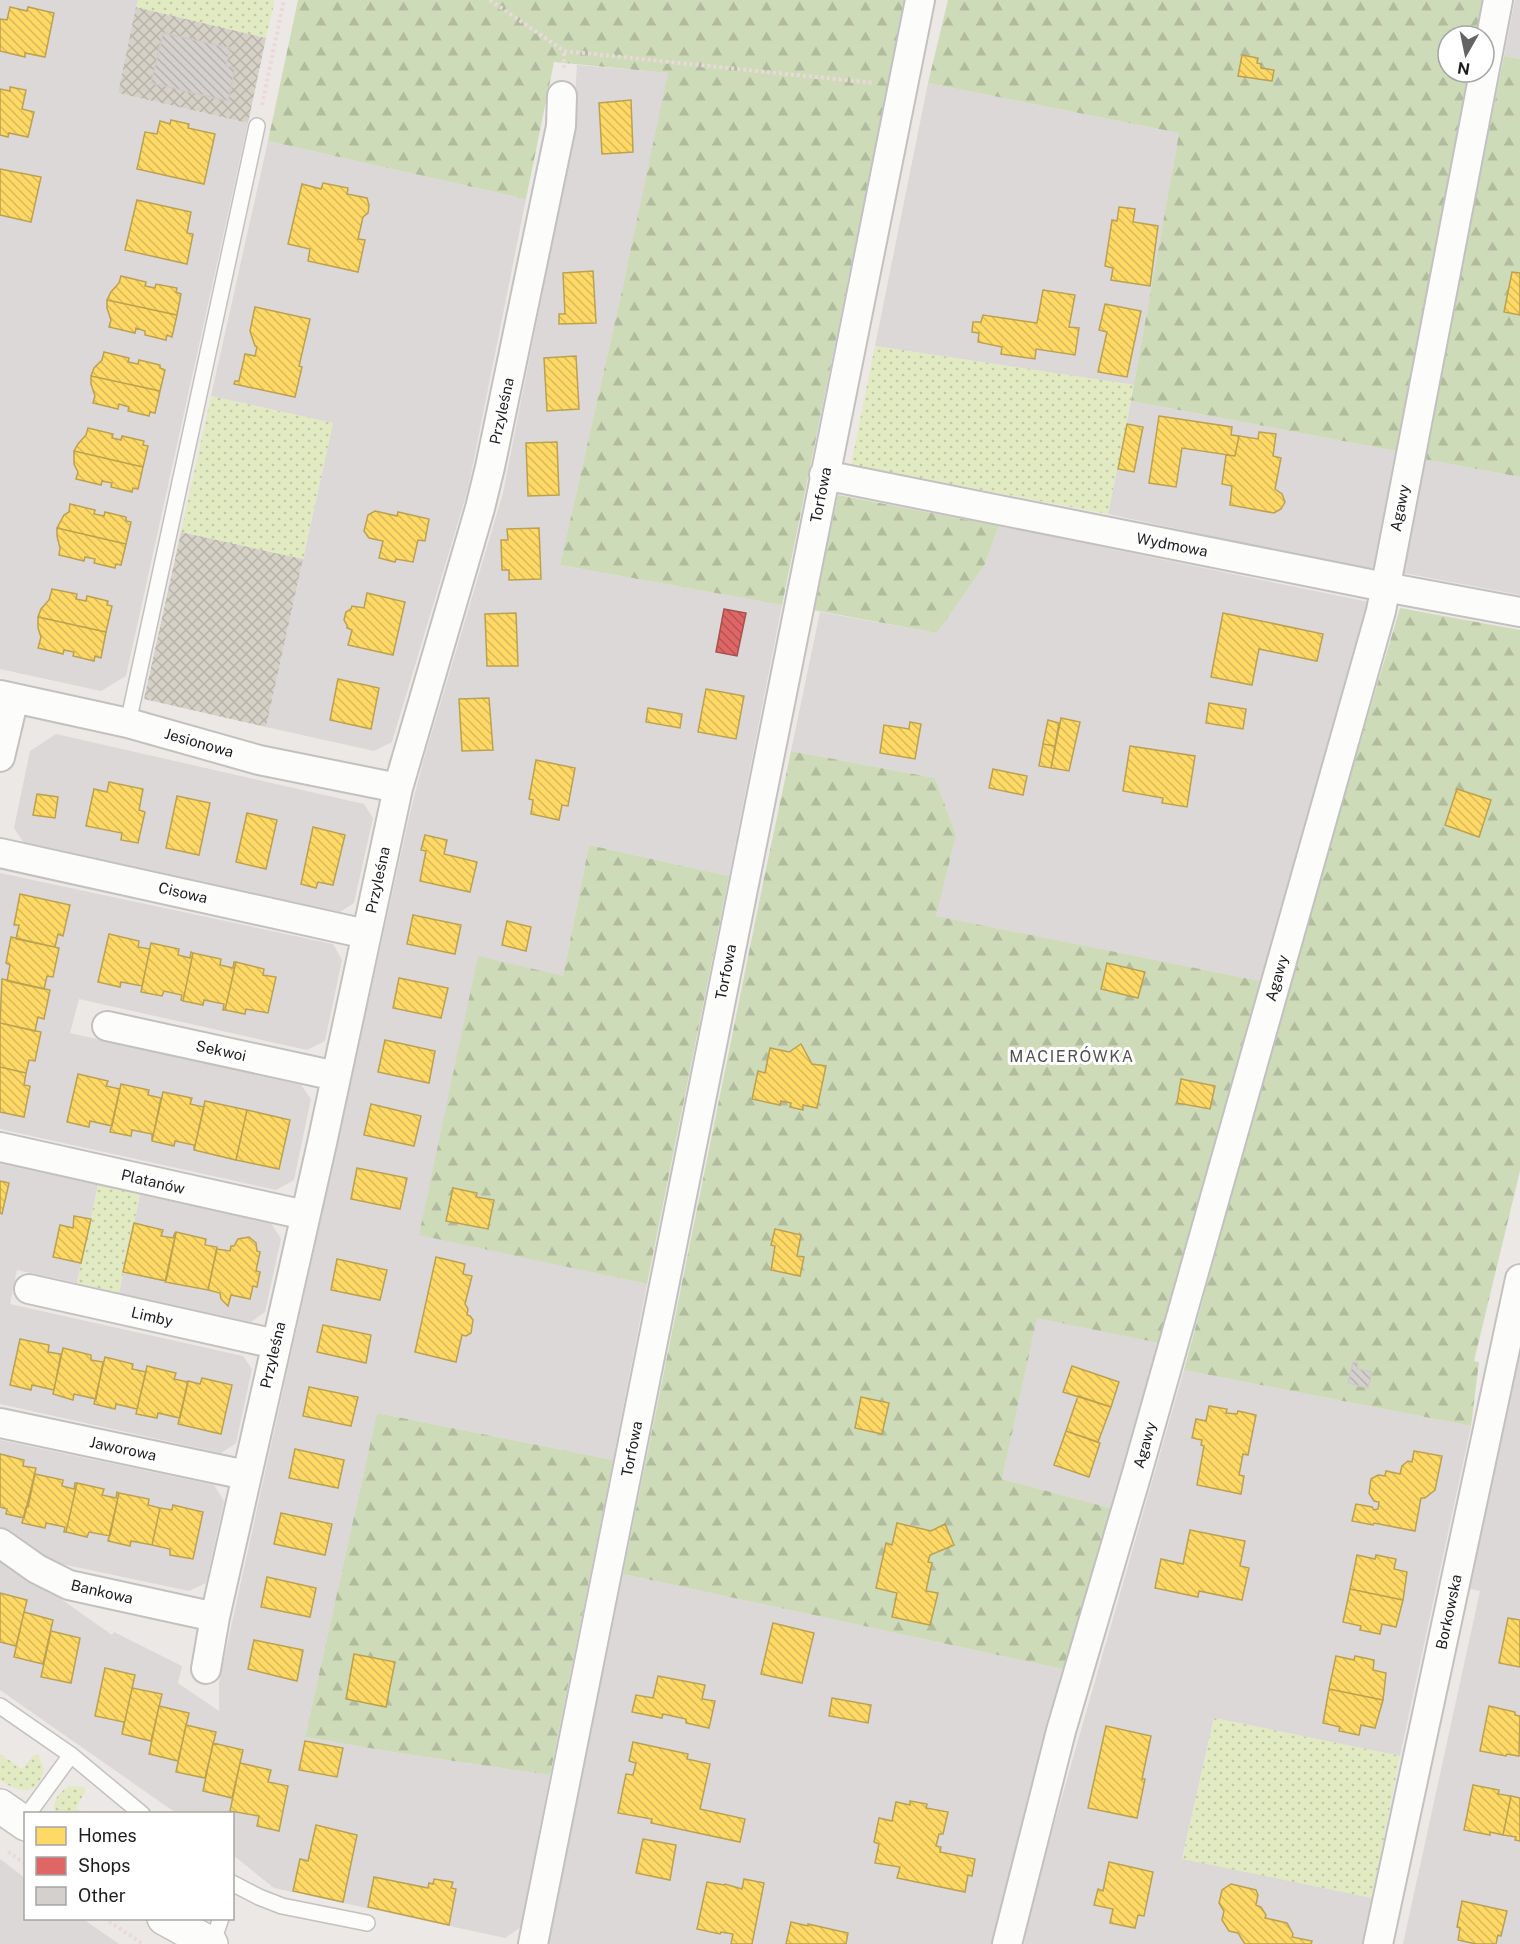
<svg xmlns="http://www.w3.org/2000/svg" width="1520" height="1944" font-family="'Public Sans',sans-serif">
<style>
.residential{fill:#dbd8d7}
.construction{fill:url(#construction-cross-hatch)}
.grass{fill:url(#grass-dots)}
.forest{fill:url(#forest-firs)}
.homes{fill:url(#homes-back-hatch);stroke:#bba150;stroke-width:1.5}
.shops{fill:url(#shops-back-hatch);stroke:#a65050;stroke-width:1.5}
.building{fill:url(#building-back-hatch);stroke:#cfc9c6;stroke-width:1.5}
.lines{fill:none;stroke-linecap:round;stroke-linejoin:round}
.service-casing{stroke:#c3c1c0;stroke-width:18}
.minor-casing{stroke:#c3c1c0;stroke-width:32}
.tertiary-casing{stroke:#c3c1c0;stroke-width:36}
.path{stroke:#ebd8da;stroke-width:4;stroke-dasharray:3 3;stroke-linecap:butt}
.service{stroke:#fcfcfb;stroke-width:15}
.minor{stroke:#fcfcfb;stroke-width:28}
.tertiary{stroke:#fcfcfb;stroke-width:33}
.labels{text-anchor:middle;stroke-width:6;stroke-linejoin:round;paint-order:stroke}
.street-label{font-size:15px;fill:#1d1d1d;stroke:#fff}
.neighbourhood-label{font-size:16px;letter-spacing:1.5px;fill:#505050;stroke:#fff}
</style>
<defs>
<pattern id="construction-cross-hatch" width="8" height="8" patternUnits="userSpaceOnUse" patternTransform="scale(1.5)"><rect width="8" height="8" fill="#d6d1c6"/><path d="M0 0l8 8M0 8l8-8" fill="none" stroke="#b7b3aa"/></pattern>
<pattern id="grass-dots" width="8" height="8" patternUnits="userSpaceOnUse" patternTransform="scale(1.5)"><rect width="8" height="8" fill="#e2eac2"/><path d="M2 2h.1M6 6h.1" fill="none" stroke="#c1c8a6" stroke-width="1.8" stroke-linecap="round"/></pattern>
<pattern id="forest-firs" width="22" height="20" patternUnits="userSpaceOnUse" patternTransform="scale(1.5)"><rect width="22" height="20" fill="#cedbb8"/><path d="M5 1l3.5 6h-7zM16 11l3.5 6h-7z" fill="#b0bc9e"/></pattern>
<pattern id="homes-back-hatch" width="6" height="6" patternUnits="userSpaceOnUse" patternTransform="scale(1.5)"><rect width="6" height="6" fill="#ffd966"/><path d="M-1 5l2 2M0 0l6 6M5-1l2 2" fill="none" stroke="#daba58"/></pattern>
<pattern id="shops-back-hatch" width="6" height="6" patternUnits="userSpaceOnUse" patternTransform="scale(1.5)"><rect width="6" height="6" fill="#e06666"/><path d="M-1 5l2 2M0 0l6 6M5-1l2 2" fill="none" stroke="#b55353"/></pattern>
<pattern id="building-back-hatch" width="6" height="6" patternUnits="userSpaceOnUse" patternTransform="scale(1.5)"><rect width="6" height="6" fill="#d4d0cd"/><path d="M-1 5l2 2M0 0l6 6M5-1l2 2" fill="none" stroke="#b6b2b0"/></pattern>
</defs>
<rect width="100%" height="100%" fill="#ece8e5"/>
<path class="residential" d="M0,0H138L118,93L248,123L126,676L101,691L0,669Z
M1515,0H1520V59L1504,56Z
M577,65L669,73L623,286L560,565L782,605L729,876L589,845L563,976L419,1234L647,1284L613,1460L377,1413L305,1737L399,1753L550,1775L521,1927L505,1938L274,1888L233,1855L232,1814L176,1813L0,1690V1556L112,1635L114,1632L182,1666L178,1683L219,1711V1682L410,813L423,762L503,493L572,142Z
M928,83L1179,133L1134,385L875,346Z
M268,141L526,199L468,489L392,742L374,751L266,727L333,423L211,396Z
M1131,401L1396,451L1374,571L1108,514Z
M1423,459L1520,477V595L1398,572Z
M999,526L1369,602L1301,847L1260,981L935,916L956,835L935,778L791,751L820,612L937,633L984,566Z
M56,734L364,804L373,818L354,903L340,912L24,843L14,828L30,751Z
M0,873L333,944L342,960L325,1041L307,1050L79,999L70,1033L301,1085L311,1099L294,1180L276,1190L0,1129Z
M0,1164L98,1185L77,1283L17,1270L10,1304L243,1356L252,1369L236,1443L221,1453L0,1404Z
M140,1195L271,1223L281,1239L265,1312L251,1322L119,1293Z
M1037,1317L1159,1343L1114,1509L1002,1479Z
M1520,1342V1944H1403L1480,1591L1466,1588Z
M1184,1370L1471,1426L1400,1756L1214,1718L1182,1858L1372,1898L1363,1944H1024L1029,1912Z
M0,1440L214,1485L224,1501L206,1583L189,1591L43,1560L0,1531Z
M623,1574L1067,1670L994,1944H547Z
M0,1859L25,1878L26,1918L83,1919L119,1944H0Z"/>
<path class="construction" d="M136,7L266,38L248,123L118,93Z
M181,532L303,559L266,727L144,699Z"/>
<path class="grass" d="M138,0H275L266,38L136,7Z
M875,346L1134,385L1108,514L851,465Z
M211,396L333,423L303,559L181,532Z
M98,1185L140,1195L119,1293L77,1283Z
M1214,1718L1400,1756L1372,1898L1182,1859Z
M0,1754L22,1769L34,1755H38L44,1769C38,1797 19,1793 0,1780Z
M69,1786L84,1787L85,1791L76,1808L84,1813H55C52,1800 58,1794 69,1786Z"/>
<path class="forest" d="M298,0H905L782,605L560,565L623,286L668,73L554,62L526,199L268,141Z
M948,0H1484L1477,36H1448V72H1470L1396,451L1131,401L1179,133L928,83Z
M1504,56L1520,59V477L1423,459Z
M838,495L999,526L984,566L937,633L813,610Z
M1400,608L1520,630V1171L1474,1361L1479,1362L1471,1426L1184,1370L1250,1124L1251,1109Z
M791,751L935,778L956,835L936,916L1260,981L1159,1343L1037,1318L1002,1479L1114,1509L1067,1670L623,1574L763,883Z
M589,845L729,876L647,1284L419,1235L478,956L563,976Z
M377,1413L613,1460L550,1775L399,1753L305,1737Z"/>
<path class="homes" d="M10,7L27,11L28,7L54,13L45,57L25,53V57L0,51V19L7,20Z
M1242,55L1258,58L1257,63L1261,64V68L1274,70L1272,81L1238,76Z
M10,87L26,90L22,109L34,112L28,137L9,133L8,137L0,135V89L10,91Z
M631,100L633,152L602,154L599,103Z
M171,120L189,124L188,128L215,134L204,184L137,169L145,132L157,134L160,121L170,124Z
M0,169L41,177L31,222L0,215Z
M323,183L348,188L347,194L367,198L369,205L368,213L363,217L358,239L365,240L358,272L308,261L310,249L288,244L302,184L321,189Z
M137,200L191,212L187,233L193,234L187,264L125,250Z
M1119,207L1135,209L1133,222L1158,226L1150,286L1111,280L1113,268L1105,266L1112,220L1117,221Z
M593,271L596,323L559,324V314H565L563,273Z
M1512,272L1520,273V315L1504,312Z
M121,276L146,282L145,286L155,288L156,284L177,288L176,292L181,294L177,315L107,300L111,292L119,283Z
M1043,290L1075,295L1069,327L1079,328L1075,355L1036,349L1035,359L1001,354L1002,347L978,342L979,333L972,332L973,322H981L983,315L1037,323Z
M107,300L177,315L172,337L167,335L166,340L145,335V331L136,328L135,333L109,327L111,320L107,308Z
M1105,304L1141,311L1127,377L1098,372L1107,332L1099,330Z
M255,307L310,319L299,366L302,367L295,397L234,384L235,381H239L245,354L255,356L257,347L255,346L250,331Z
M104,352L129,358L128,362L138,364L139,360L160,365V368L165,370L160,391L91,376L94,368L102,360Z
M576,356L579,409L547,411L544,358Z
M91,376L160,391L155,413L150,412L149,416L128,411L129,407L119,404L118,409L93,403L95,396L91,384Z
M1159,416L1232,427L1231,435L1239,436L1235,456L1182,448L1176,487L1149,483Z
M1127,424L1143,427L1134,472L1118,469Z
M88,428L113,434L112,438L121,440L122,436L144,441L143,445L148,446L143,467L74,451L78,444L86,435Z
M1259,432L1276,434L1273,456L1281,458L1275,489L1282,494L1285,502L1281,509L1274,513L1230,505L1232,486L1222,484L1226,455L1235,456L1239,436L1258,439Z
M557,442L559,495L528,496L526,443Z
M74,451L143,467L138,489L133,488L132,492L111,487L112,483L102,481L101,485L76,479L78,472L74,464Z
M70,504L95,510L94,514L104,516L105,512L126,517V521L131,522L126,544L57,528L64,515L69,512Z
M375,511L397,516L398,512L429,519L425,541L418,540L413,562L396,559L395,562L379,558L383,541L369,538L364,531L368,515Z
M57,528L126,544L121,565L116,564L115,568L94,563L95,559L85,557L84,561L59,555L60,548L57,536Z
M539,528L541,579L509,580V570H502L501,540H508L507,529Z
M52,589L77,594L76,599L86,601L87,596L108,601L107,605L112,606L106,632L38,617L41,609L49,600Z
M367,593L405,602L393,655L348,645L352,630L347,628V625L344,620L346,612L351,609L352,606L364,608Z
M516,613L518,666H487L485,614Z
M1223,613L1323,634L1317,661L1259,649L1252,685L1211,677Z
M38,617L106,632L101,658L95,656L94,661L73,656L74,652L64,650L63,654L38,648L41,637L38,628Z
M338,679L379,688L371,729L330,720Z
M706,689L744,696L736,739L698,732Z
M489,698L493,750L462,751L459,699Z
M1209,703L1246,709L1243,729L1206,723Z
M648,708L682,714L680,728L646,722Z
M1061,718L1080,722L1069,771L1051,768Z
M1048,720L1059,723L1055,746L1043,744Z
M910,722L921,724L915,759L880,753L884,725L909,729Z
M1043,744L1055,746L1051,768L1039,766Z
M1130,746L1195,756L1187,807L1162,803L1163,798L1123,791Z
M536,760L575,768L568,806L562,805L559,820L531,814L533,800L529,799Z
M993,769L1027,776L1023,795L989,788Z
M109,782L143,789L139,810L145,812L138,843L121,840L122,833L86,826L94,789L107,792Z
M1457,789L1491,800L1479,837L1445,825Z
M37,794L58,797L55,818L33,815Z
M177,796L210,803L199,855L166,848Z
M247,813L277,820L266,869L236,862Z
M313,827L345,835L333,885L318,882L316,888L301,884Z
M425,835L447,840L444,854L477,862L470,892L420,881L426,851L421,850Z
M20,894L70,905L63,936L58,934L55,947L16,939L19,925H14Z
M413,915L461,925L455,954L407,944Z
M507,921L531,927L526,951L502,945Z
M109,934L139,941L138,947L150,949L142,986L121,982L120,987L98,982Z
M11,937L59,948L53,977L47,976L44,989L7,981L10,965L6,963Z
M151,943L179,949L178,955L190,958L191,952L193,953L183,1001L181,1000L182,995L164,991L162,996L141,992Z
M193,953L221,959L220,965L233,968L234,962H236L225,1010H223L224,1004L204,1000L203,1005L183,1001Z
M236,962L264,969L263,975L276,977L268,1013L246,1009L245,1014L225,1010Z
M1107,963L1145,972L1138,998L1101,989Z
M399,978L448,988L441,1018L393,1008Z
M2,979L50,990L44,1019L38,1017L35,1031L0,1023Z
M0,1023L41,1032L35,1061L29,1060L26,1073L0,1067Z
M385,1040L435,1051L429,1083L378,1072Z
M801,1044L812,1064L826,1066L817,1108L803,1105V1110L790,1107L791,1103L781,1101L780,1105L752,1099L758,1071L765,1073L770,1048L789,1052Z
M0,1067L26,1073L24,1085L30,1086L24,1117L0,1112Z
M78,1074L108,1081L106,1086L120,1089L112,1126L90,1121L89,1127L67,1122Z
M1181,1079L1215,1086L1210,1109L1177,1103Z
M121,1084L149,1090L148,1095L161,1098L152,1141V1134L132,1130L131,1136L110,1132Z
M163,1092L192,1098L190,1104L204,1107L194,1150V1145L175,1141L174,1146L152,1141Z
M205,1101L247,1110L236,1160L194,1150Z
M371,1104L421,1116L414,1146L364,1135Z
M247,1110L290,1120L279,1169L236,1160Z
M357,1168L407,1178L400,1209L351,1199Z
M0,1181L9,1183L2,1214L0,1213Z
M453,1188L477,1193L476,1197L494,1200L488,1229L446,1221Z
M74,1216L91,1219L81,1263L53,1257L60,1225L73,1228Z
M134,1223L163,1230L161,1236L173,1238L175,1233H176L166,1281L123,1272Z
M775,1229L801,1235L797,1256L804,1257L800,1276L771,1270L775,1246L771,1245Z
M176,1232L206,1239L205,1245L217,1247L208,1290L165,1282Z
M249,1237L256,1243L257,1251L260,1252L256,1271L260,1272L257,1287L253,1286L250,1299L231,1295L228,1306L221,1299L220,1293L208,1290L217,1249L230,1251L231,1246H234L238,1239Z
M436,1257L465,1264L463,1274L472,1276L465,1304L468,1309L467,1315L470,1316L473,1320L471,1333L466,1336L462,1335L456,1362L415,1352Z
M337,1259L387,1270L380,1300L331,1290Z
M323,1325L371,1335L366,1363L317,1352Z
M20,1339L49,1345L48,1352L61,1354L54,1390L32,1385L31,1390L10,1385Z
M63,1348L91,1355V1360L103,1362L96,1399L74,1394L73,1400L53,1394Z
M105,1357L133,1364L132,1369L146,1372L137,1409L116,1404L115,1409L94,1404Z
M147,1366L176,1373L174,1379L188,1382L180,1418L158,1413L157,1418L136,1414Z
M1072,1366L1119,1382L1111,1407L1063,1392Z
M202,1378L232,1385L221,1434L178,1424L188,1381L200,1384Z
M309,1387L358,1397L351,1426L303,1416Z
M1078,1396L1111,1407L1098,1442L1066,1431Z
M861,1397L889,1403L882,1434L855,1428Z
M1209,1406L1227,1409L1226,1413L1237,1414L1238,1411L1256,1415L1248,1455L1243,1454L1239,1475L1244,1476L1241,1494L1197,1485L1204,1446L1201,1445L1202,1440L1192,1438L1196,1419L1206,1421Z
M1066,1431L1100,1443L1089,1477L1054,1465Z
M295,1449L344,1460L338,1488L289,1478Z
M1414,1451L1442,1456L1435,1490L1425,1498H1421L1415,1531L1374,1523L1373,1525L1352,1521L1356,1504L1372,1507L1374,1510L1378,1509L1379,1502L1374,1501L1369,1493L1371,1479L1378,1475L1385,1476L1386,1471L1400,1474L1402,1466L1408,1461L1412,1462Z
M0,1454L24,1460L23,1466L36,1468L24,1518L6,1514L7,1509L0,1507Z
M35,1474L63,1480L62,1486L74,1489L75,1483H77L66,1532H64L65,1527L46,1523L45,1528L22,1523L26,1507H28Z
M77,1483L104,1489L102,1495L116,1498L117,1492L119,1493L110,1536L89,1532L87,1537L66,1532Z
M119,1493L149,1499L148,1505L160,1508L152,1545L131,1541L130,1546L108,1541Z
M173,1505L203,1512L193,1559L170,1555V1549L152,1545L160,1508L172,1510Z
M281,1513L332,1524L325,1555L274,1544Z
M897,1523L931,1531L945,1524L954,1545L930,1555L928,1562L932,1563L926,1591L938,1593L930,1625L892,1617L897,1593L876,1588L886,1543L892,1545Z
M1190,1530L1245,1541L1240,1566L1249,1568L1242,1600L1199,1591L1198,1597L1155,1588L1161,1559L1183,1564Z
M1357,1555L1375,1559L1376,1555L1396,1559L1394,1569L1407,1572L1403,1600L1350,1589Z
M267,1577L316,1588L310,1617L261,1607Z
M1350,1589L1403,1600L1396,1627L1382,1624L1380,1634L1360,1630L1361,1626L1343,1622Z
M0,1593L27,1600L16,1646L0,1642Z
M24,1612L53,1620L43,1664L14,1657Z
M1508,1618L1520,1620V1667L1499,1663Z
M773,1623L814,1633L802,1683L761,1674Z
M51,1631L80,1638L71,1683L41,1677Z
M254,1640L303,1650L297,1681L248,1669Z
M354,1654L395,1662L386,1707L346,1699Z
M1336,1656L1354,1660L1355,1656L1374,1660L1373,1670L1386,1673L1383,1700L1329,1689Z
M105,1668L135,1675L122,1734L124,1722L95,1716Z
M135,1675L132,1688L162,1694L151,1741L122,1734Z
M658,1676L705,1685L702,1699L715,1701L709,1728L686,1723V1719L663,1714L662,1718L632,1712L636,1695L653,1698Z
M1329,1689L1383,1700L1375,1728L1361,1725L1359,1735L1339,1731L1340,1727L1323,1723Z
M832,1698L871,1705L868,1723L829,1716Z
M159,1706L189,1713L178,1761L149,1754Z
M1489,1706L1515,1712V1715L1520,1716L1519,1756L1507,1754L1506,1756L1480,1751Z
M186,1725L216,1732L205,1778L176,1772Z
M1106,1726L1151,1736L1142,1779H1145L1137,1818L1088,1808Z
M305,1741L343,1748L337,1777L299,1770Z
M633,1742L688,1754L687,1759L710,1764L700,1809L745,1819L740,1842L651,1823L652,1819L618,1813L626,1774L633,1775L636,1763L629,1761Z
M213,1743L243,1750L232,1798L203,1791Z
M240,1763L271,1770L268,1782L288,1786L279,1831L257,1826L259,1816L230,1811Z
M1473,1785L1499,1790L1498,1794L1511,1796L1503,1835L1490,1832V1835L1464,1830Z
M1511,1796L1520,1798V1841L1515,1840L1516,1837L1503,1835Z
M910,1801L927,1804L926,1808L948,1812L943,1834H939L936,1846L941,1847L940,1852L975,1859L972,1876L968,1875L965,1892L897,1878L900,1867L875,1863L879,1844L874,1842L879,1818L892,1821L896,1802L910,1805Z
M316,1825L357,1835L343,1902L293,1891L300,1859L308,1861Z
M643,1839L676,1845L670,1880L636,1873Z
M1109,1862L1153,1872L1144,1916L1138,1915L1135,1928L1110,1923L1113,1909L1094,1905L1098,1889L1103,1891Z
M374,1877L428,1888L429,1883L433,1884L434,1879L453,1882L451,1888L456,1889L449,1925L368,1907Z
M744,1879L764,1883L752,1944H731L733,1934L721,1932L720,1934L697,1929L707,1882L724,1885L725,1884L742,1889Z
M1231,1884L1256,1890L1258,1895L1256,1905L1261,1907L1266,1915L1265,1918L1287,1923L1293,1934L1292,1937L1312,1941L1311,1944H1245L1238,1933L1229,1931L1222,1920L1224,1911L1219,1903L1222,1890Z
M1462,1901L1507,1911L1501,1936L1498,1935L1496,1944H1476L1458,1940L1460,1928L1457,1927Z
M791,1922L808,1926V1924L848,1933L846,1944H786Z"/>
<path class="shops" d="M724,609L746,613L737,656L716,652Z"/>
<path class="building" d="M163,33L230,48L226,66L235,68L228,101L151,83Z
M1353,1362L1358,1363L1357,1369L1372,1372L1368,1388L1348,1383Z"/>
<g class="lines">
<g class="service-casing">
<path id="service" d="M128,723L257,126
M0,1706L71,1755L142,1814
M28,1814L71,1755
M232,1883L259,1897L282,1906L367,1923
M212,1944L221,1918"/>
</g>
<g class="minor-casing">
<path id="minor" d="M824,475L1385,587L1520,612
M0,695L128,723L259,760L398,788
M0,757L14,698
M0,853L366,934
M107,1026L336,1076
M0,1147L305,1215
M29,1289L276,1344
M0,1423L246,1475
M0,1543L37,1569L69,1585L215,1617
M206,1669L215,1617L322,1143L398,788L480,508L490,467L561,126L562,96
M533,1944L920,0
M1007,1944L1061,1731L1137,1473L1381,611L1498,0
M1378,1944L1520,1279"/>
</g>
<g class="tertiary-casing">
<path id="tertiary" d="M0,1806L26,1824
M164,1918L211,1944"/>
</g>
<path class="path" d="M490,0L564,51L874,83
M564,68V51
M262,105L284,0
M8,1852L26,1864
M104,1918L143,1944"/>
<use href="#service" class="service"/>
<use href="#minor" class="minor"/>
<use href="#tertiary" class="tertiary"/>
</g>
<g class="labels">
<g class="street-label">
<text transform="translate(502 411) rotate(-78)" y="5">Przyleśna</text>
<text transform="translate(821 495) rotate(-79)" y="5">Torfowa</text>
<text transform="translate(1400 508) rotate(-79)" y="5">Agawy</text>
<text transform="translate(1172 545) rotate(11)" y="5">Wydmowa</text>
<text transform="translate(199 743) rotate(16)" y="5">Jesionowa</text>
<text transform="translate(378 880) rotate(-78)" y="5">Przyleśna</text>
<text transform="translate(183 893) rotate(13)" y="5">Cisowa</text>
<text transform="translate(726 972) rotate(-79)" y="5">Torfowa</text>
<text transform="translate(1277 978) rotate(-74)" y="5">Agawy</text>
<text transform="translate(221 1051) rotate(12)" y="5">Sekwoi</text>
<text transform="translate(153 1182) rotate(13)" y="5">Platanów</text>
<text transform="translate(152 1317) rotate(13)" y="5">Limby</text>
<text transform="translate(273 1355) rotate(-77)" y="5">Przyleśna</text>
<text transform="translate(1145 1445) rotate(-74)" y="5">Agawy</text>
<text transform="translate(123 1449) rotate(12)" y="5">Jaworowa</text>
<text transform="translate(632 1449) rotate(-79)" y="5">Torfowa</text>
<text transform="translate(102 1592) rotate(13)" y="5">Bankowa</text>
<text transform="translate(1449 1612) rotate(-78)" y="5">Borkowska</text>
</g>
<g class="neighbourhood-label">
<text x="1072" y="1062">MACIERÓWKA</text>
</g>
</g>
<rect x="24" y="1812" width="210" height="108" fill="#ffffff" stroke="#a5a5a5" stroke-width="1.5"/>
<rect x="36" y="1827" width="30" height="18" fill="#ffd966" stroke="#a5a5a5" stroke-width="1.5"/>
<text x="78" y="1842" font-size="18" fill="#1d1d1d">Homes</text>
<rect x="36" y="1857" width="30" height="18" fill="#e06666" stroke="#a5a5a5" stroke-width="1.5"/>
<text x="78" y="1872" font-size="18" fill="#1d1d1d">Shops</text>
<rect x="36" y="1887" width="30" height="18" fill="#d4d0cd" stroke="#a5a5a5" stroke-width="1.5"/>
<text x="78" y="1902" font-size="18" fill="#1d1d1d">Other</text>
<g transform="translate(1466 54) rotate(189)"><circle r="28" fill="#ffffff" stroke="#a5a5a5" stroke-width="1.5"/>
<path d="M0-4.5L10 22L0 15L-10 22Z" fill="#656463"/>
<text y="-9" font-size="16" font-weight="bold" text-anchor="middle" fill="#1d1d1d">N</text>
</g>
</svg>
